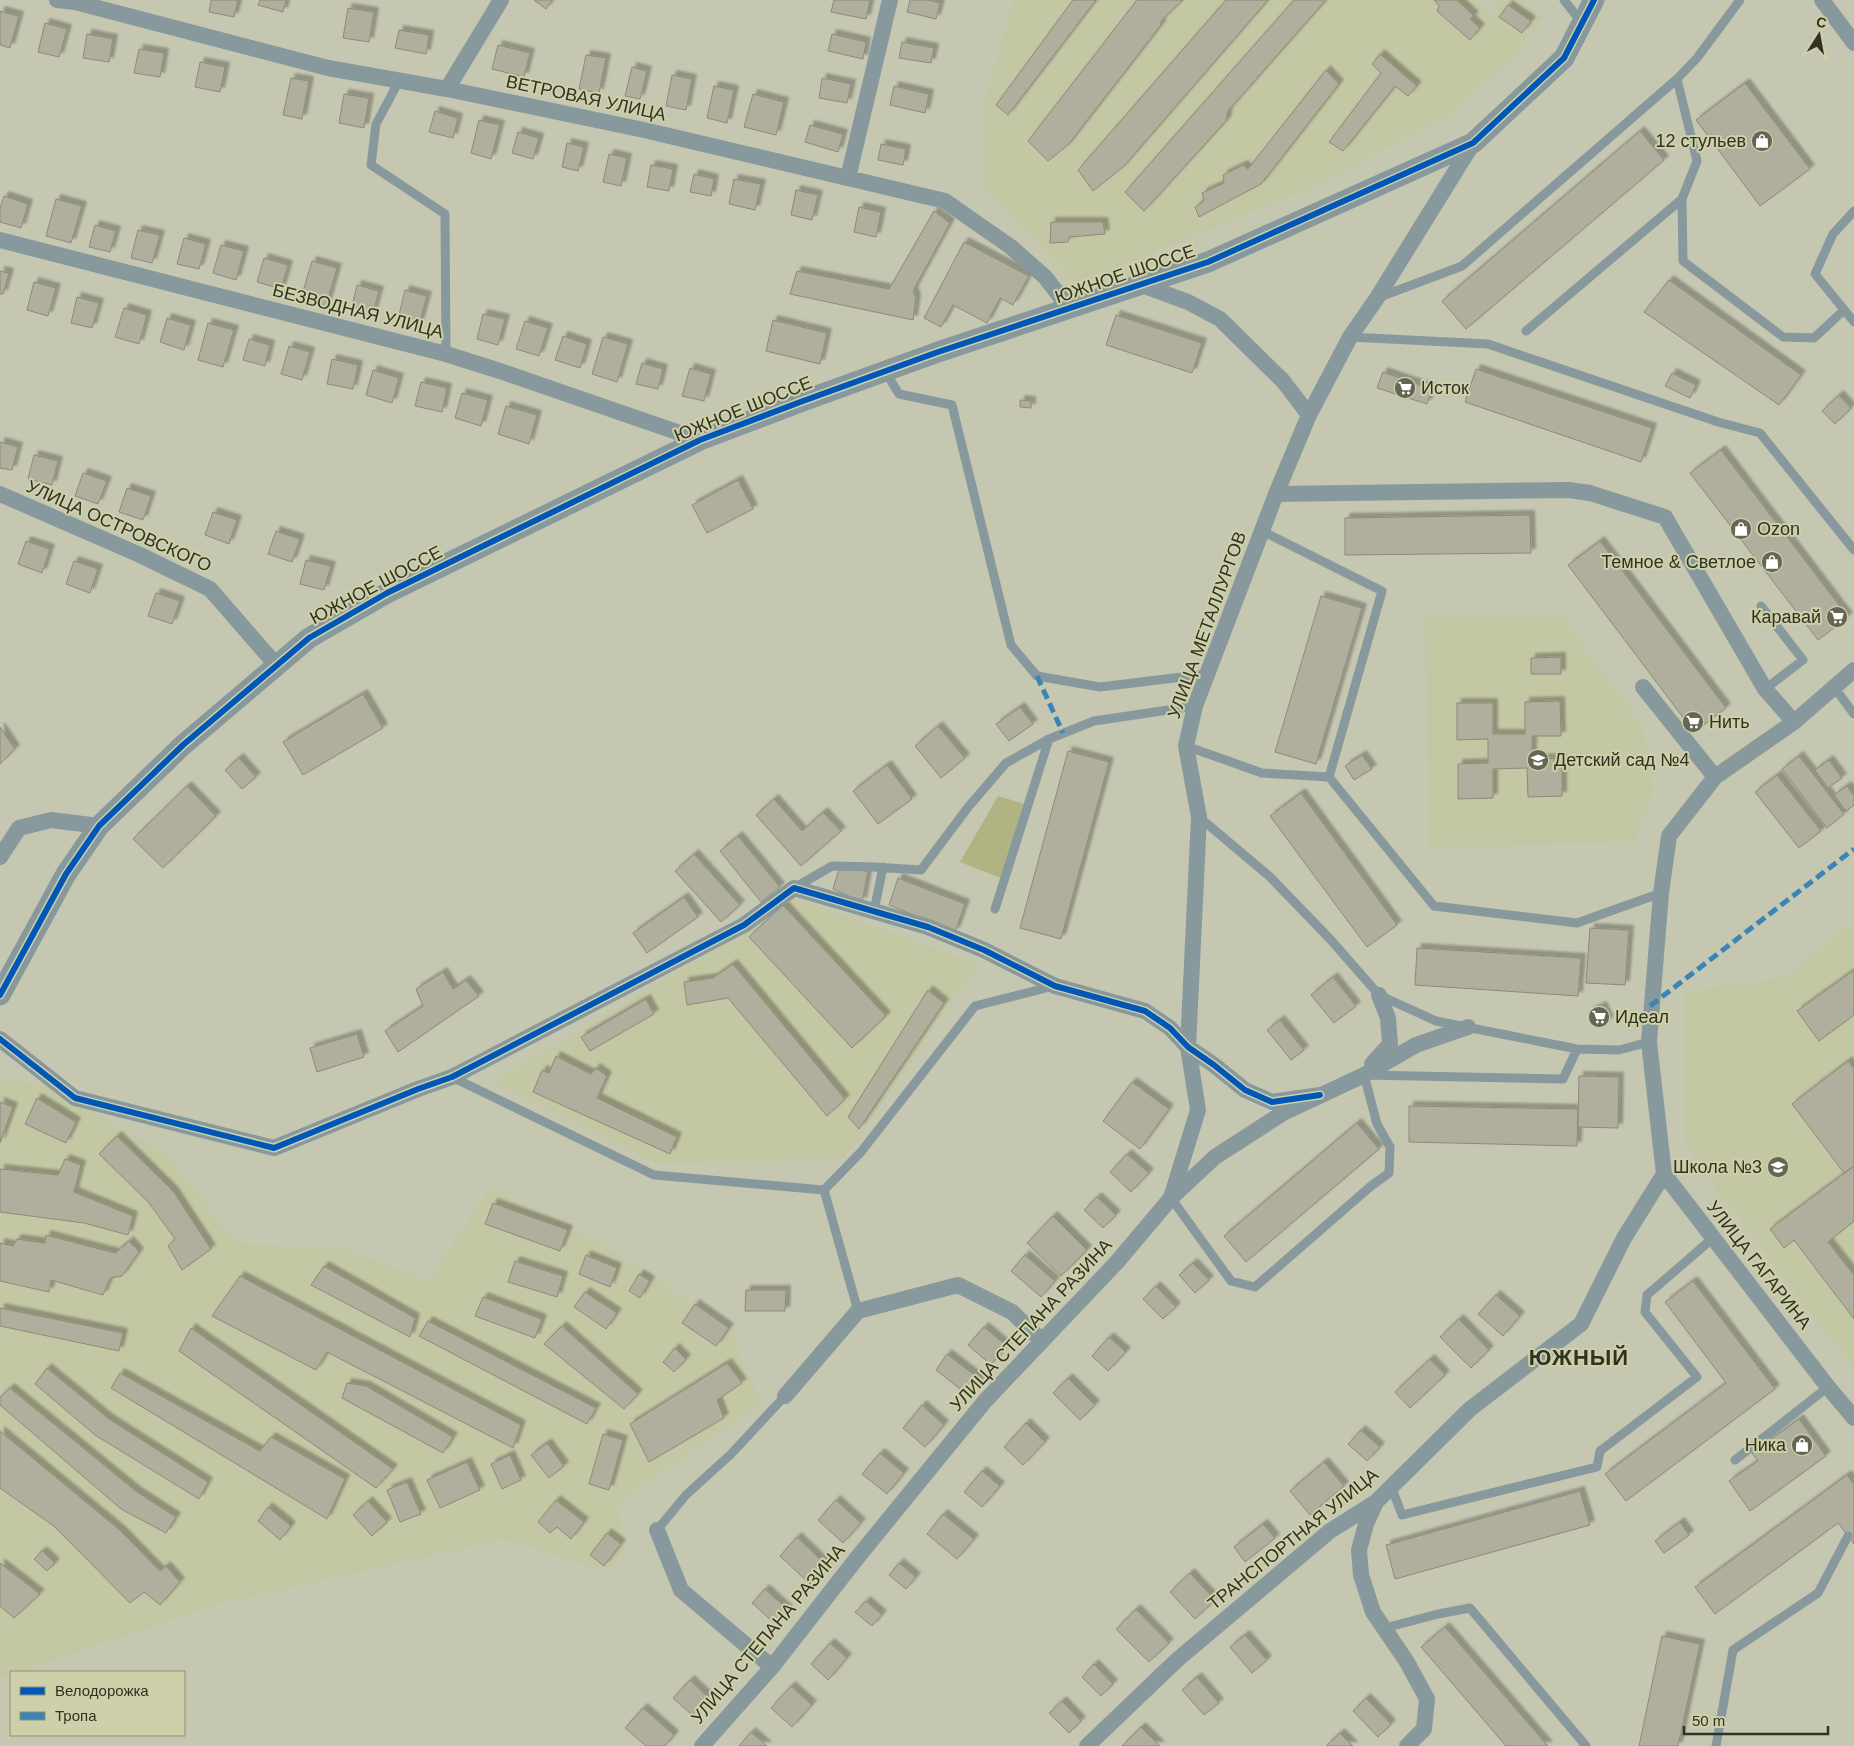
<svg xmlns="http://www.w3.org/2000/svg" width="1854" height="1746" font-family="Arial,sans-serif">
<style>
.built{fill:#c4c7a3}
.green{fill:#b1b383}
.building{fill:#b0af9d;stroke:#8c8a7a;filter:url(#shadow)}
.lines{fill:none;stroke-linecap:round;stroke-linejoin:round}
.service{stroke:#88999d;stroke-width:9}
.minor{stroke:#88999d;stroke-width:16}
.tertiary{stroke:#88999d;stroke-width:21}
.quiet{stroke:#3b85b6;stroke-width:5;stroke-dasharray:10 5;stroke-linecap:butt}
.cycleway-casing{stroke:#cdd0a8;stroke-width:9}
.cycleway{stroke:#0057b8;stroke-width:6}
.labels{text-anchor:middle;stroke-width:4;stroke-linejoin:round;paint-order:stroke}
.street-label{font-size:18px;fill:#313222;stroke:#cdd0a8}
.poi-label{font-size:18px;fill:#313222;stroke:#cdd0a8;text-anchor:end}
.district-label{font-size:22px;font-weight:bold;letter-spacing:1px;fill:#313222;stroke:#cdd0a8}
</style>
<defs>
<filter id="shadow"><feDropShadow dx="4.5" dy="-4.5" stdDeviation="1" flood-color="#0004"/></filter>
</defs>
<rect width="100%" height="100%" fill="#c5c7b1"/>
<path class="built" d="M1014,0H1475L1491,15L1502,0H1516L1544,17L1511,59L1452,113L1316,186L1075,284L986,188L984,104Z
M1561,615L1643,728L1653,791L1634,842L1429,847L1426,617Z
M792,897L978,964L844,1159L658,1164L494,1082L747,930Z
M1854,922V1369L1719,1193L1685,1141L1684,992L1786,977Z
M0,1078L51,1088L163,1152L237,1243L345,1249L428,1281L489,1189L568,1225L662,1280L708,1321L735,1332L734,1343L762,1403L616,1503L626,1546L608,1572L504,1539L223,1603L17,1672H11V1674L0,1678Z"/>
<path class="green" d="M998,796L1025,804L1001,878L960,862Z"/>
<path class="building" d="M211,0H238L234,17L209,12Z
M260,0H286L283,12L258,5Z
M534,0H552L546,9Z
M834,0H870L866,19L831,12Z
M910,0H928L940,3L936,19L907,12Z
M1073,0H1096L1008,115L996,105Z
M1137,0H1183L1161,21V25L1068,145L1048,161L1028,141Z
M1226,0H1268L1124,166L1093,191L1078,170Z
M1294,0H1326L1228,111L1226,121L1144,211L1125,192Z
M1434,0H1457L1474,16L1470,19L1480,28L1470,40L1437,11L1439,6Z
M1508,5L1531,21L1522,33L1499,17Z
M348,8L374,12L369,42L343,38Z
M0,11L19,16L10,48L0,45Z
M45,23L67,29L59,57L38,52Z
M399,30L429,35L426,54L395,48Z
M87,34L113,39L109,62L83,58Z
M832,34L866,42L863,59L828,51Z
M902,42L934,48L931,63L899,58Z
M498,45L530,53L524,77L492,69Z
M139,49L164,53L160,77L134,73Z
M1380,54L1417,86L1408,96L1395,86L1343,151L1329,142L1381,73L1372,64Z
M586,55L606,58L599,93L579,89Z
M200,62L225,67L220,92L195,87Z
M632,67L647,71L640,99L625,96Z
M1326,70L1339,84L1261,184L1199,217L1195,207L1204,201L1202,193L1224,183L1223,175L1243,165L1248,169Z
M672,75L692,79L686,110L666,106Z
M291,78L309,81L302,119L283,115Z
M822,78L851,84L847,103L819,98Z
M1745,83L1810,169L1760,206L1696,120Z
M714,86L734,90L727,123L707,118Z
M894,86L929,94L925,113L890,105Z
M344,94L369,98L364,128L339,123Z
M753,94L784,102L776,135L744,127Z
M435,111L458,118L453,138L429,132Z
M479,120L500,125L491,159L471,153Z
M810,125L843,134L838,152L805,142Z
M1640,131L1664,160L1466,329L1442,301Z
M518,132L539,138L533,159L512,153Z
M567,143L584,147L578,171L562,167Z
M881,144L906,149L903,165L878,160Z
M609,154L627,158L621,186L603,182Z
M651,165L673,169L669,191L647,187Z
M694,174L714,179L711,196L690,192Z
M734,179L761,184L755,210L729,204Z
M796,190L818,195L812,220L791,215Z
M4,196L28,204L21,228L0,222V208Z
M56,199L82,206L71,243L46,236Z
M859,207L881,212L876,237L854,232Z
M934,211L950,223L913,291L916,298L913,320L790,294L797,271L889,289Z
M1051,222H1103L1105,234L1069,237L1068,242L1050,243Z
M95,225L116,231L110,252L89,247Z
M138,230L160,235L152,263L131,258Z
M184,238L206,244L199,269L177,264Z
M964,242L1029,276L1013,305L1000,298L987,323L953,305L941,327L924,318Z
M221,245L244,251L236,280L213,273Z
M264,258L288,265L281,289L257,282Z
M312,261L337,268L326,306L301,298Z
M0,271L9,273L3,294H0Z
M1669,280L1801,375L1779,405L1644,312Z
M34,282L56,288L48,316L27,310Z
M357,285L379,291L373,312L352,306Z
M405,290L427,296L419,324L398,319Z
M77,297L99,303L92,328L71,323Z
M124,308L147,315L139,344L115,337Z
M483,314L505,319L498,345L477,339Z
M1116,315L1202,343L1192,373L1106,345Z
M167,318L191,325L184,350L160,342Z
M773,320L827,333L820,364L766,351Z
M525,321L548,328L539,356L516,349Z
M208,323L234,330L223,367L198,360Z
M563,336L587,344L580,368L555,360Z
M603,337L628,344L617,382L592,374Z
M249,339L270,345L265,366L243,360Z
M289,346L310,352L302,380L281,374Z
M332,359L358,365L353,389L327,384Z
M642,363L663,369L658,389L636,384Z
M690,368L711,374L704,401L682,396Z
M1476,369L1652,428L1641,462L1465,402Z
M373,370L399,378L392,403L366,395Z
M1383,372L1432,389L1427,404L1377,388Z
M1672,373L1696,385L1690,398L1665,386Z
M421,382L447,388L442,412L415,406Z
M462,393L488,400L481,426L455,418Z
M1839,395L1851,408L1835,424L1822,411Z
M1020,400L1031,401V408L1020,407Z
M506,406L537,415L529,444L498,434Z
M0,442L18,447L12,470L0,468Z
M1721,450L1848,617L1818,640L1690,473Z
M34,455L58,461L52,485L28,479Z
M83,473L107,481L98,504L75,496Z
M738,480L753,509L707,533L692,505Z
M127,488L151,496L143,520L119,512Z
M213,512L237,520L229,544L205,535Z
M1530,515L1531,553L1345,555V518Z
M276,531L300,539L292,562L268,554Z
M26,541L50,549L42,573L18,564Z
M1600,541L1726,708L1694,732L1568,565Z
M306,560L331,566L324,590L300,584Z
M74,561L98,569L90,593L66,584Z
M156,593L180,601L172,624L148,616Z
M1321,596L1362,608L1316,764L1275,752Z
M1561,657V674H1531V658Z
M363,694L383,728L303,775L283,742Z
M1560,701L1561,736H1532V759L1562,758V796L1528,797L1527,768L1493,769V798L1458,799V764L1488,763V739L1457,740V703H1493V734H1525V702Z
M1020,707L1033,724L1009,741L996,724Z
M938,726L965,758L941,778L915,746Z
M0,727L15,749L0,764Z
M1068,751L1109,762L1061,939L1020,928Z
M1362,755L1372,769L1354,780L1345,766Z
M1799,756L1844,814L1827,828L1782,769Z
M239,758L256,777L242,789L225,770Z
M1829,760L1842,778L1828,788L1815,770Z
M887,765L912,799L878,824L853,791Z
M1777,775L1821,831L1799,848L1755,792Z
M187,786L216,816L163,868L133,839Z
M1847,786L1854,796V805L1846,811L1834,795Z
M1301,793L1397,925L1367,947L1270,816Z
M774,799L802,831L823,812L841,831L801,866L756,815Z
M738,836L780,887L761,902L720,851Z
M694,854L740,905L721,922L675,871Z
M839,869L868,871L862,902L833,889Z
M898,878L965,904L955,932L889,905Z
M684,897L698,917L647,953L633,933Z
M783,905L886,1016L852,1048L749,937Z
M1590,928L1629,930L1625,985L1586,983Z
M1417,948L1581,958L1578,996L1415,985Z
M733,964L845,1099L827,1116L728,998L687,1005L684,982L713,978Z
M1854,970V1015L1819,1041L1797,1011Z
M443,972L453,989L466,980L479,996L398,1052L385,1031L423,1006L416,989Z
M1333,977L1356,1006L1334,1023L1311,995Z
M928,990L944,1003L859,1129L848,1117Z
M646,999L654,1014L590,1051L581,1037Z
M1602,1006L1609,1021L1596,1027L1589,1012Z
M1280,1020L1304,1050L1291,1060L1267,1030Z
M357,1034L364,1057L317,1072L310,1048Z
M556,1056L591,1074L596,1068L607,1076L597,1098L677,1137L670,1154L533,1092L542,1070L549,1073Z
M1848,1061L1854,1069V1166L1844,1173L1792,1104Z
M1579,1076L1619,1077L1618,1128L1578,1127Z
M1132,1082L1169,1109L1140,1149L1103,1121Z
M37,1098L76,1122L66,1143L25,1124Z
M0,1102L13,1107L0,1143Z
M1409,1106L1578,1109L1577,1146L1409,1142Z
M1357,1123L1379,1149L1246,1262L1224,1236Z
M117,1136L173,1191L211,1249L182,1270L168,1246L175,1239L149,1203L99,1154Z
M1127,1154L1149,1173L1131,1192L1110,1172Z
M65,1159L81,1165L74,1192L133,1216L128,1235L84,1223L0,1212V1169L58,1175Z
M1854,1166V1221L1828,1242L1854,1275V1319L1794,1240L1784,1248L1770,1229Z
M1097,1197L1116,1215L1103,1228L1084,1210Z
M493,1203L568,1230L560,1251L485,1224Z
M1053,1216L1087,1250L1061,1276L1027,1243Z
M46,1235L115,1253L129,1241L139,1252L122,1276L110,1278L103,1295L51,1280L49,1292L0,1281V1243L13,1246L17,1239L45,1243Z
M586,1255L617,1268L610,1287L579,1274Z
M1025,1255L1055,1281L1041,1297L1011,1271Z
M515,1261L563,1276L557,1297L508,1282Z
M1193,1263L1209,1280L1195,1293L1179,1275Z
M324,1266L415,1318L410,1337L311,1285Z
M639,1274L650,1281L640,1298L629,1291Z
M240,1276L521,1425L513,1448L327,1352L316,1370L212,1316Z
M1693,1281L1775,1389L1626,1501L1605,1474L1726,1383L1665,1302Z
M1156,1286L1176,1307L1163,1319L1143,1299Z
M746,1290H786L785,1311H745Z
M585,1292L617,1313L606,1329L574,1307Z
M1496,1295L1520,1316L1503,1336L1478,1314Z
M483,1297L542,1319L535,1338L475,1316Z
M695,1304L729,1328L716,1346L682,1323Z
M0,1308L123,1333L119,1351L0,1326Z
M1459,1319L1489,1350L1471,1368L1440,1337Z
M428,1321L596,1408L587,1424L419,1336Z
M562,1326L638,1394L624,1409L544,1344Z
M984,1327L1007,1346L991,1365L968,1345Z
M191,1328L393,1469L376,1488L179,1351Z
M1109,1337L1126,1352L1108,1371L1092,1356Z
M675,1348L686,1359L674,1372L663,1362Z
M947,1354L981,1380L969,1396L936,1370Z
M1430,1359L1445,1375L1410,1408L1395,1392Z
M727,1363L742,1383L717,1400L724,1418L649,1462L630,1424Z
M47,1368L109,1419L208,1482L199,1499L95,1435L35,1384Z
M120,1373L260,1451L271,1437L345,1479L327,1519L111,1388Z
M1068,1378L1095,1405L1080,1420L1053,1393Z
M347,1383L366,1386L453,1437L443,1453L342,1398Z
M10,1388L137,1492L176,1517L166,1533L121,1509L0,1405V1397Z
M922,1405L944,1425L925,1447L903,1428Z
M1799,1419L1826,1456L1750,1511L1729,1481L1758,1461L1752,1453Z
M1026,1423L1045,1442L1023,1465L1004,1447Z
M1361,1430L1380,1447L1367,1461L1348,1444Z
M0,1431L121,1531L160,1571L166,1566L180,1582L160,1605L144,1592L130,1603L55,1527L0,1488Z
M603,1434L623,1440L609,1490L589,1484Z
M547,1443L564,1466L549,1478L531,1455Z
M880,1453L904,1473L887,1494L862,1474Z
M510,1455L521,1480L502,1489L491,1464Z
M467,1462L480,1490L440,1508L427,1480Z
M1324,1462L1344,1486L1310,1515L1290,1491Z
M982,1471L1000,1486L982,1507L964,1492Z
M1847,1475L1854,1484V1544L1838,1523L1715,1614L1695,1587Z
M407,1482L421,1514L400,1522L387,1490Z
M1580,1491L1590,1525L1395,1579L1386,1545Z
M556,1500L584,1522L571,1539L557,1527L550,1533L538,1522Z
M836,1500L861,1523L843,1543L818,1520Z
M368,1501L387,1522L372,1536L353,1515Z
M268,1507L291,1526L280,1540L258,1521Z
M943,1514L974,1539L957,1559L927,1534Z
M1680,1522L1689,1535L1664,1553L1655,1541Z
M1263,1524L1275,1538L1245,1562L1234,1547Z
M607,1533L621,1544L604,1566L590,1555Z
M797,1537L827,1566L810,1584L780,1556Z
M42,1551L55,1563L47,1571L34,1559Z
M0,1563L40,1594L14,1618L0,1606Z
M899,1563L916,1577L906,1589L889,1575Z
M1190,1573L1215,1600L1195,1619L1170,1592Z
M765,1589L788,1610L775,1624L752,1603Z
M866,1601L882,1615L872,1626L855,1612Z
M1136,1609L1169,1643L1149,1662L1116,1629Z
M1445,1627L1548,1746H1506L1421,1647Z
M1245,1635L1267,1660L1252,1673L1230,1647Z
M1662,1636L1700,1644L1678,1746H1639Z
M830,1643L847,1658L828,1680L811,1664Z
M1094,1664L1113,1684L1101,1696L1082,1677Z
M1197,1677L1219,1703L1204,1715L1182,1690Z
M690,1680L708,1697L692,1715L673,1698Z
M791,1686L812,1705L792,1727L771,1708Z
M1366,1698L1391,1724L1378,1737L1353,1711Z
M1062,1701L1081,1721L1069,1733L1049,1713Z
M643,1708L674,1735L665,1746H646L625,1728Z
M1141,1727L1160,1746H1122Z
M751,1732L767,1746H739Z
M1340,1733L1353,1746H1326Z"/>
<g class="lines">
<path class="service" d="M1564,0L1582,23
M399,81L376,124L371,165L445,214L446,354
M1682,199L1683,261L1783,337L1814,338L1844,310
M1854,211L1833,234L1815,274L1854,322
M1380,297L1462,266L1677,79
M1526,331L1682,199L1697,161L1677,79L1697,58L1740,0
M1350,337L1488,344L1718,422L1760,433L1854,550
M885,371L899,394L952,405L1011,645L1037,676L1100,687L1207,674
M1262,531L1382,591L1329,777L1434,906L1577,923L1661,893
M1761,606L1803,660L1765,689
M1834,687L1854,714
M1186,746L1262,773L1329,777
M1199,817L1269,876L1330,939L1379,995L1436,1021L1577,1049L1619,1050L1649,1042
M794,888L832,866L874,867L921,870L969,806L1006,763L1049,739
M995,909L1049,739L1094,721L1195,706
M874,911L883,867
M452,1077L654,1175L824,1190L858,1311
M824,1190L861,1152L975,1006L1054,986
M1171,1198L1231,1281L1255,1287L1371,1186L1389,1173L1390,1147L1377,1124L1364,1075L1563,1079L1577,1049
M1735,1460L1828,1387
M1391,1486L1402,1515L1597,1467L1600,1451L1697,1377L1645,1312L1647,1295L1713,1238
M657,1530L686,1495L731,1454L785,1396
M1385,1628L1438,1614L1470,1608L1586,1746
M1716,1746L1733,1650L1818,1593L1848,1536"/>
<path class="minor" d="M57,0L75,2L328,68L447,89L644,130L945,201L1011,247L1045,277L1070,309
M1822,0L1854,43
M447,89L501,0
M848,178L890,0
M0,240L446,354L500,371L700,440
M1139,284L1188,302L1220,319L1283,381L1309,415
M0,494L140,555L210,589L277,666
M1276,494L1569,490L1590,493L1665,517L1765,689L1794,722
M1854,670L1794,722L1715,777L1669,836L1661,893L1649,1042L1664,1174L1828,1387L1854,1418
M1643,687L1715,777
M0,857L19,828L51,820L99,826
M0,1039L75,1098L274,1148L418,1089L452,1077L744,925L794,888L928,927L984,950L1055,986L1145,1011L1170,1028L1188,1047L1214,1065L1245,1090L1272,1102L1320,1095
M1372,1064L1390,1044L1388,1018L1379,995
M1171,1198L1198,1110L1188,1047L1199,817L1186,746L1195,706L1276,494L1309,415L1350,337L1377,298L1473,143
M785,1396L858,1311L958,1285L1012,1312L1042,1341
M1376,1502L1366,1524L1359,1550L1361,1575L1373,1612L1407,1662L1427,1699L1424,1729L1407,1746
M657,1530L681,1590L772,1667
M702,1746L772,1667L857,1558L985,1401L1117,1262L1171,1198L1215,1157L1283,1113L1364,1075L1416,1045L1468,1027
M1087,1746L1177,1660L1330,1531L1376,1502L1470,1409L1581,1324L1624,1238L1664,1174"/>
<path class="tertiary" d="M0,995L66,874L99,826L183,745L309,638L387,593L700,440L803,401L938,352L1208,262L1473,143L1564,58L1594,0"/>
<path class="quiet" d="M1037,676L1063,733
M1650,1006L1854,849"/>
<g class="cycleway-casing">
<path id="cycleway" d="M0,995L66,874L99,826L183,745L309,638L387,593L700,440L803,401L938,352L1208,262L1473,143L1564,58L1594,0
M0,1039L75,1098L274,1148L418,1089L452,1077L744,925L794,888L928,927L984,950L1055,986L1145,1011L1170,1028L1188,1047L1214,1065L1245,1090L1272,1102L1320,1095"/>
</g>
<use href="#cycleway" class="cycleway"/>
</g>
<defs>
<g id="shop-disc" transform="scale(1.125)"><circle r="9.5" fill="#656654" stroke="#cdd0a8"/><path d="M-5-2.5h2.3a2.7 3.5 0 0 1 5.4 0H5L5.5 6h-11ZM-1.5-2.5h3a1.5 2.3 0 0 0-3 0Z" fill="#fff"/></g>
<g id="supermarket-disc" transform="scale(1.125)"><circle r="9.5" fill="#656654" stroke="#cdd0a8"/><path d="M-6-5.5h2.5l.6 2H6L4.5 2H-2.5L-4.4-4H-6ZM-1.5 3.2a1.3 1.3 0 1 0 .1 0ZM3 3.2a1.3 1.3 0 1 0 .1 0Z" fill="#fff"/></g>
<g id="school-disc" transform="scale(1.125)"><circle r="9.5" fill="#656654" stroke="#cdd0a8"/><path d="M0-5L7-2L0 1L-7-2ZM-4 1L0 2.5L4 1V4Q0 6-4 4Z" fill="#fff"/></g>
</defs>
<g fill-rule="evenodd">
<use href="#shop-disc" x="1762" y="141"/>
<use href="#supermarket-disc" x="1405" y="388"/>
<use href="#shop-disc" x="1741" y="529"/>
<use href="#shop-disc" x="1772" y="562"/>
<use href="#supermarket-disc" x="1837" y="617"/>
<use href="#supermarket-disc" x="1693" y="722"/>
<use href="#school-disc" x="1538" y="760"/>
<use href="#supermarket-disc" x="1599" y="1017"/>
<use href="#school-disc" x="1778" y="1167"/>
<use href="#shop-disc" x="1802" y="1445"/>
</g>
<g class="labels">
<g class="street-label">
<text transform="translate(586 98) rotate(12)" y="6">ВЕТРОВАЯ УЛИЦА</text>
<text transform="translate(1125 274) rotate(-19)" y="6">ЮЖНОЕ ШОССЕ</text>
<text transform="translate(358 311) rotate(14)" y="6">БЕЗВОДНАЯ УЛИЦА</text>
<text transform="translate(743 409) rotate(-22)" y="6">ЮЖНОЕ ШОССЕ</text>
<text transform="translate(119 526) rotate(24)" y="6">УЛИЦА ОСТРОВСКОГО</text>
<text transform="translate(376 585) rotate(-28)" y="6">ЮЖНОЕ ШОССЕ</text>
<text transform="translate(1207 625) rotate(-70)" y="6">УЛИЦА МЕТАЛЛУРГОВ</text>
<text transform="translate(1759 1265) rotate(52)" y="6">УЛИЦА ГАГАРИНА</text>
<text transform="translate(1031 1325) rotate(-47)" y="6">УЛИЦА СТЕПАНА РАЗИНА</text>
<text transform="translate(1293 1539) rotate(-39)" y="6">ТРАНСПОРТНАЯ УЛИЦА</text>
<text transform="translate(768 1634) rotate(-50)" y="6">УЛИЦА СТЕПАНА РАЗИНА</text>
</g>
<g class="poi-label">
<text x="1746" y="147">12 стульев</text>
<text x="1421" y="394" text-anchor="start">Исток</text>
<text x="1757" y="535" text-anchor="start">Ozon</text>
<text x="1756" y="568">Темное &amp; Светлое</text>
<text x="1821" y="623">Каравай</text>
<text x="1709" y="728" text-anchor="start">Нить</text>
<text x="1554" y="766" text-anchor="start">Детский сад №4</text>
<text x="1615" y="1023" text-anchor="start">Идеал</text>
<text x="1762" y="1173">Школа №3</text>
<text x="1786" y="1451">Ника</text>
</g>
<g class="district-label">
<text x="1579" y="1365">ЮЖНЫЙ</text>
</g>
</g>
<rect x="10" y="1671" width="175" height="65" fill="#cdd0a8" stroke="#8f9172"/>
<rect x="20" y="1687" width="25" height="8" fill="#0057b8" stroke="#8f9172"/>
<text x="55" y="1696" font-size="15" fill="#313222">Велодорожка</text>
<rect x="20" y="1712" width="25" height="8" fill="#3b85b6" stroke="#8f9172"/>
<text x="55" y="1721" font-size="15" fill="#313222">Тропа</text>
<g transform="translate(1819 35) rotate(11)" stroke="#cdd0a8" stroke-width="4" paint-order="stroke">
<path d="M0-4L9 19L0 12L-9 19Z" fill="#313222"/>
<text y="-8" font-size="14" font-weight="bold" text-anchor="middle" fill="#313222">С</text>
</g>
<path d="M1684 1726v8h144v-8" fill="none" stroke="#313222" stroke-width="2.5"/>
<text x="1692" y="1726" font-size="15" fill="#313222" stroke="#cdd0a8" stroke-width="4" paint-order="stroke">50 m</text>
</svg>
